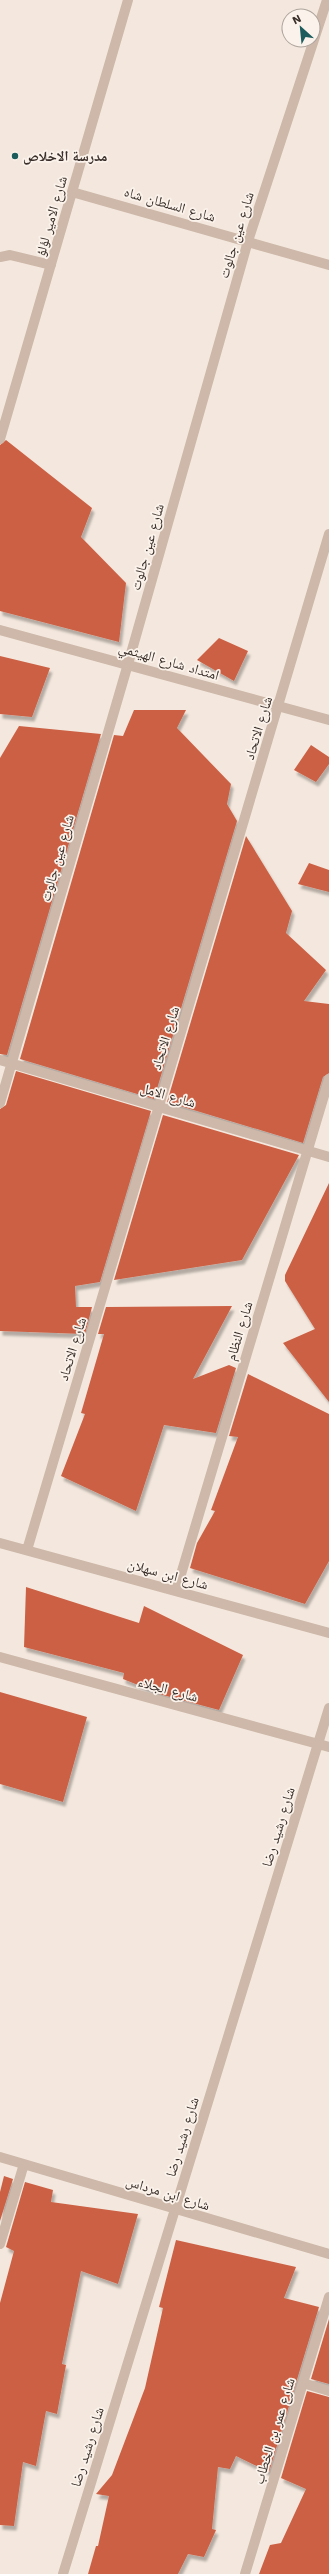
<svg xmlns="http://www.w3.org/2000/svg" width="329" height="2574" font-family="'Work Sans','Noto Naskh Arabic',sans-serif">
<style>
.building{fill:#cc6044;filter:url(#shadow)}
.lines{fill:none;stroke-linecap:round;stroke-linejoin:round}
.minor{stroke:#cdb8a9;stroke-width:10}
.poi-dot{fill:#1c5c5d;stroke:#fbf3eb;stroke-width:1.5}
.labels{text-anchor:middle;stroke-width:3.5;stroke-linejoin:round;paint-order:stroke}
.poi-label{font-size:14px;font-weight:bold;fill:#392e29;stroke:#fbf3eb;text-anchor:start}
.street-label{font-size:14px;fill:#392e29;stroke:#fbf3eb}
</style>
<defs>
<filter id="shadow"><feDropShadow dx="2.5" dy="4.5" stdDeviation="1" flood-color="#0004"/></filter>
</defs>
<rect width="100%" height="100%" fill="#f4e8de"/>
<path class="building" d="M6,440L92,508L81,537L126,583L119,642L0,611V445Z
M219,638L248,651L234,681L197,660Z
M0,656L50,668L32,717L0,714Z
M134,710H186L177,728L231,784L227,804L237,821L154,1099L20,1059L114,735L123,736Z
M19,726L101,734L7,1055L0,1054V758Z
M311,745L329,757V764L316,782L294,770Z
M246,836L292,911L286,933L326,970L304,1001L329,1004V1073L323,1077L303,1143L167,1102Z
M309,863L329,870V892L298,884Z
M16,1071L151,1111L100,1282L75,1286L76,1307H92L85,1334L0,1331V1109L6,1105Z
M163,1115L299,1155L242,1260L114,1280Z
M329,1183V1402L283,1343L315,1329L285,1281V1275Z
M232,1306L193,1379L229,1365L236,1368L216,1433L164,1425L136,1511L61,1476L85,1414L81,1413L104,1334H98L106,1307Z
M248,1374L329,1414V1561L305,1604L190,1568L197,1543L215,1511L211,1510L238,1437L229,1436Z
M26,1587L139,1623L144,1606L243,1655L219,1710L163,1695L123,1679L124,1673L24,1647Z
M0,1692L87,1717L63,1802L0,1784Z
M4,2176L13,2179L0,2221V2192Z
M25,2182L53,2190L51,2202L138,2214L118,2284L81,2271L62,2364L66,2365L57,2414L46,2411L36,2466L23,2462L14,2526L0,2525V2303L14,2251L6,2247Z
M176,2240L296,2267L284,2298L319,2307L269,2472L236,2456L230,2469L218,2467L212,2529L216,2530L204,2557L188,2554L178,2574H88L96,2546H98L109,2496L96,2494L112,2475L145,2388L163,2308L159,2307Z
M329,2319V2384L311,2379Z
M307,2391L329,2397V2574H259L270,2545L281,2543L306,2489L281,2478Z"/>
<g class="lines">
<path class="minor" d="M72,192L329,265
M0,257L10,255L51,265
M0,439L128,0
M0,630L329,720
M0,1060L329,1157
M0,1103L128,664L248,241L327,0
M0,1543L329,1633
M27,1550L329,534
M176,1591L329,1079
M0,1657L329,1747
M0,2157L329,2254
M0,2244L24,2164
M303,2383L329,2391
M63,2574L329,1708
M245,2574L329,2297"/>
</g>
<circle class="poi-dot" cx="15" cy="156" r="4"/>
<g class="labels">
<g class="poi-label">
<text x="23" y="161">مدرسة الاخلاص</text>
</g>
<g class="street-label">
<text transform="translate(170 204) rotate(16)" y="5">شارع السلطان شاه</text>
<text transform="translate(51 216) rotate(-74)" y="5">شارع الامير لؤلؤ</text>
<text transform="translate(236 235) rotate(-73)" y="5">شارع عين جالوت</text>
<text transform="translate(147 547) rotate(-74)" y="5">شارع عين جالوت</text>
<text transform="translate(169 661) rotate(16)" y="5">امتداد شارع الهيثمي</text>
<text transform="translate(258 728) rotate(-73)" y="5">شارع الاتحاد</text>
<text transform="translate(57 858) rotate(-74)" y="5">شارع عين جالوت</text>
<text transform="translate(165 1038) rotate(-73)" y="5">شارع الاتحاد</text>
<text transform="translate(168 1095) rotate(16)" y="5">شارع الامل</text>
<text transform="translate(239 1331) rotate(-73)" y="5">شارع النظام</text>
<text transform="translate(72 1349) rotate(-73)" y="5">شارع الاتحاد</text>
<text transform="translate(168 1574) rotate(15)" y="5">شارع ابن سهلان</text>
<text transform="translate(168 1689) rotate(15)" y="5">شارع الجلاء</text>
<text transform="translate(278 1827) rotate(-73)" y="5">شارع رشيد رضا</text>
<text transform="translate(182 2137) rotate(-73)" y="5">شارع رشيد رضا</text>
<text transform="translate(168 2193) rotate(17)" y="5">شارع ابن مرداس</text>
<text transform="translate(274 2431) rotate(-73)" y="5">شارع عمر بن الخطاب</text>
<text transform="translate(87 2447) rotate(-73)" y="5">شارع رشيد رضا</text>
</g>
</g>
<g transform="translate(301 28) rotate(333)"><circle r="19" fill="#fbf3eb" stroke="#ada49d"/>
<path d="M0-3L7 15L0 10L-7 15Z" fill="#1c5c5d"/>
<text y="-6" font-size="11" font-weight="bold" text-anchor="middle" fill="#392e29">N</text>
</g>
</svg>
